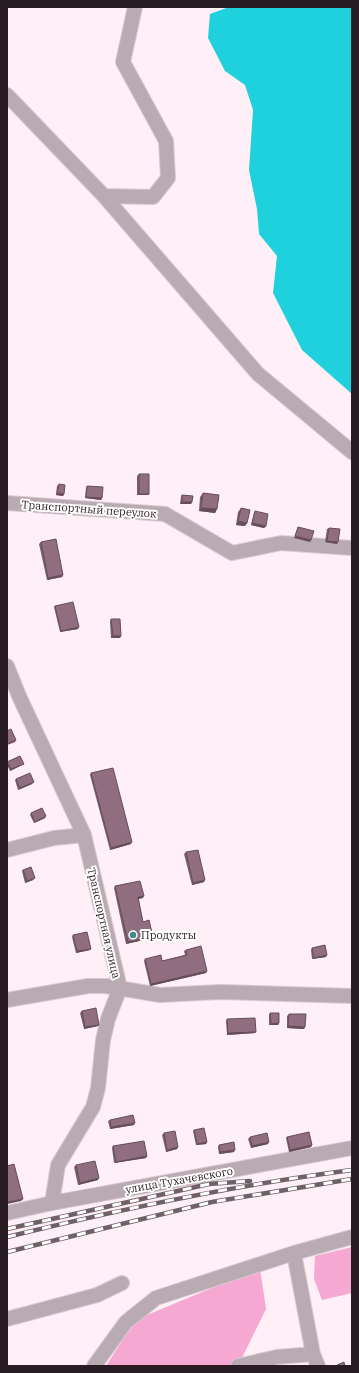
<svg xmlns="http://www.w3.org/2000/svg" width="359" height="1373" font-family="'IBM Plex Serif',serif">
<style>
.forest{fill:#f5a8d1}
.water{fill:#1fd1dc}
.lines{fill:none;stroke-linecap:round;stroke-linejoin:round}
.minor-casing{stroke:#d8c9d1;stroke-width:16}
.minor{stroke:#baaab2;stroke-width:14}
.rail-casing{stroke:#706169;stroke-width:4.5}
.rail{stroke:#fff;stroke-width:3;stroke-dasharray:9;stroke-linecap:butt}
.wall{fill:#7c5f6d}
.shaded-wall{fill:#654d59}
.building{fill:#906e7f;stroke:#654d59}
.poi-dot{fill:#428a8f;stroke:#fff;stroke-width:1.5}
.labels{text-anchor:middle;stroke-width:4;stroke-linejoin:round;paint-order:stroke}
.street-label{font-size:11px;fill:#291b22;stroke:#fff}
.poi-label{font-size:11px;fill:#291b22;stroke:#fff;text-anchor:start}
</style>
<rect width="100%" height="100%" fill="#ffeff7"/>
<path class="forest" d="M352,1247V1293L322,1300L314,1279L315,1256Z
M260,1268L266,1309L238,1366H106L135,1320Z"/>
<path class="water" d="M229,7H352V394L302,350L273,293L277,256L259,234L257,209L249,170L253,110L245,85L225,71L208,38L210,14Z"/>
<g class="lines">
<g class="minor-casing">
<path id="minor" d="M7,95L104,196L258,374L352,452
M104,196L153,197L168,178L166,141L123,62L135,7
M7,503L165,514L232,553L281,543L352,548
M7,666L19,696L84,835L120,988
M7,850L54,838L84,835
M7,1000L88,986H106L160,995L220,992L352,996
M52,1203L58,1165L93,1107L98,1088L103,1040L108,1019L120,988
M7,1213L52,1203L352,1148
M294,1253L313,1354L318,1366
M7,1319L97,1295L122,1283
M94,1366L126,1322L156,1298L294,1253L352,1237
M238,1366L277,1357L313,1354"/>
</g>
<use href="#minor" class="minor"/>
<g class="rail-casing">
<path id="rail" d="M7,1229L209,1184L250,1181
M7,1237C121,1209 236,1185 352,1170
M7,1252L212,1202L352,1179"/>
</g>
<use href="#rail" class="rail"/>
</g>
<path class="wall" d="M139,474L149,494L148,495H137V476Z
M59,484L64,494L63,496L56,495L57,486Z
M87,486L102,498L101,500L85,498L86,488Z
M203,493L217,509L215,513L199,511L200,497Z
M182,495L192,502L191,504H180L181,497Z
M241,508L247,523L245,526L236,525L238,512Z
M255,511L266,526L264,528L251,525L254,513Z
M329,528L337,544L325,542L327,529Z
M41,542L63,575L62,577L47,580L39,544Z
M55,606L78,629L60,632L54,607Z
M111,619L121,636L120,638H111L110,621Z
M7,762L22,765L10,771L7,765Z
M91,773L131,844L110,850L90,775Z
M16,779L32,784L18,790L15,780Z
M31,813L45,818L34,823L30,815Z
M186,852L204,882L192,885L184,854Z
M23,870L33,880L25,883L22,871Z
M115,886L143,898L138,899L143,922L153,937L152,938L126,944L114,888Z
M73,935L90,950L76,953L72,937Z
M312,948L326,957L312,959L311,950Z
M186,950L206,973L150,986L144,961L145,959L162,961L185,955L184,951Z
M82,1011L99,1025L98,1026L84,1029L80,1013Z
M270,1013L279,1023L278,1025H269V1015Z
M289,1014L304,1029L287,1028V1016Z
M227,1019L255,1033L227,1035L226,1021Z
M110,1120L134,1125L110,1129L108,1121Z
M194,1130L207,1142L206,1144L196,1145L193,1131Z
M164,1133L178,1147L177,1149L166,1152L162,1135Z
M250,1137L268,1144L251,1148L248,1139Z
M287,1137L312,1145L311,1147L289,1152L286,1138Z
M219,1145L234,1152L219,1154L218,1147Z
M113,1146L147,1156L146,1158L114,1163L112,1148Z
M76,1165L98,1180L78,1185L74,1167Z"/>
<path class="shaded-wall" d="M57,493L64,494L63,496L56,495Z
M139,494H149L148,495H137Z
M86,497L102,498L101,500L85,498Z
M182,502H192L191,504H180Z
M201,508L217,509L215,513L199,511Z
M238,521L247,523L245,526L236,525Z
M252,523L266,526L264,528L251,525Z
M295,536L311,540L310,542L294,538Z
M327,541L338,542L337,544L325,542Z
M63,575L62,577L47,580L48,578Z
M79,627L78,629L60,632L61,631Z
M113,636H121L120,638H111Z
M16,740L15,742L7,745V744Z
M24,764L10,771L11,769Z
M34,782L32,784L18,790L20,788Z
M46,816L45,818L34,823L35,822Z
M132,842L131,844L110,850L111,848Z
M35,878L33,880L25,883L27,881Z
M205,880L204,882L192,885L193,883Z
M144,896L143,898L137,899L138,897Z
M153,937L152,938L126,944L128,942Z
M91,949L90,950L76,953L77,951Z
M327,955L326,957L312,959L314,958Z
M207,971L206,973L150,986L151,984Z
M279,1023L278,1025H269L271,1024Z
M99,1025L98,1026L84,1029L85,1027Z
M288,1026L305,1027L304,1029L287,1028Z
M256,1032L255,1033L227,1035L228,1033Z
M135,1123L134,1125L110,1129L111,1127Z
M207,1142L206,1144L196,1145L197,1144Z
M269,1142L268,1144L251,1148L252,1146Z
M312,1145L311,1147L289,1152L290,1150Z
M178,1147L177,1149L166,1152L167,1150Z
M235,1150L234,1152L219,1154L220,1152Z
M147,1156L146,1158L114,1163L116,1162Z
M99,1178L98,1180L78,1185L80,1183Z
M23,1199L21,1201L7,1204V1202Z"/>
<path class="building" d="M139,474H149V494H139Z
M59,484L65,485L64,494L57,493Z
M87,486L103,487L102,498L86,497Z
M203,493L219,495L217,509L201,508Z
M182,495L193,496L192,502H182Z
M241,508L250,510L247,523L238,521Z
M255,511L268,514L266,526L252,523Z
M298,527L314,531L311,540L295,536Z
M329,528L340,529L338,542L327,541Z
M56,539L63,575L48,578L41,542Z
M73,602L79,627L61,631L55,606Z
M111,619H120L121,636H113Z
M11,729L16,740L7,744V731Z
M20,756L24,764L11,769L7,762Z
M113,768L132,842L111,848L91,773Z
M30,773L34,782L20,788L16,779Z
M42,808L46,816L35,822L31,813Z
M198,850L205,880L193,883L186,852Z
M31,867L35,878L27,881L23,870Z
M140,881L144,896L138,897L143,922L149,920L153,937L128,942L115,886Z
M87,932L91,949L77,951L73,935Z
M325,945L327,955L314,958L312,948Z
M201,946L207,971L151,984L145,959L161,955L162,961L187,955L186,950Z
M96,1008L99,1025L85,1027L82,1011Z
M270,1013H279V1023L271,1024Z
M289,1014H306L305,1027L288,1026Z
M255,1018L256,1032L228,1033L227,1019Z
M133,1115L135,1123L111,1127L110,1120Z
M204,1128L207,1142L197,1144L194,1130Z
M175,1131L178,1147L167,1150L164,1133Z
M309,1132L312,1145L290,1150L287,1137Z
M267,1133L269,1142L252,1146L250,1137Z
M144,1141L147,1156L116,1162L113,1146Z
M234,1142L235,1150L220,1152L219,1145Z
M95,1161L99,1178L80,1183L76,1165Z
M14,1164L23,1199L7,1202V1166Z
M344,1362L345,1366H337V1365Z"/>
<circle class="poi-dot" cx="133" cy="935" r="4"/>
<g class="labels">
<g class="street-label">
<text transform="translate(89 509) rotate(4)" y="4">Транспортный переулок</text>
<text transform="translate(104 923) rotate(77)" y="4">Транспортная улица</text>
<text transform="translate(179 1180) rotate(-10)" y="4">улица Тухачевского</text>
</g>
<g class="poi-label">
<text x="141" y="939">Продукты</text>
</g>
</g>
<rect width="359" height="1373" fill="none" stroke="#291b22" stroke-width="16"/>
</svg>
